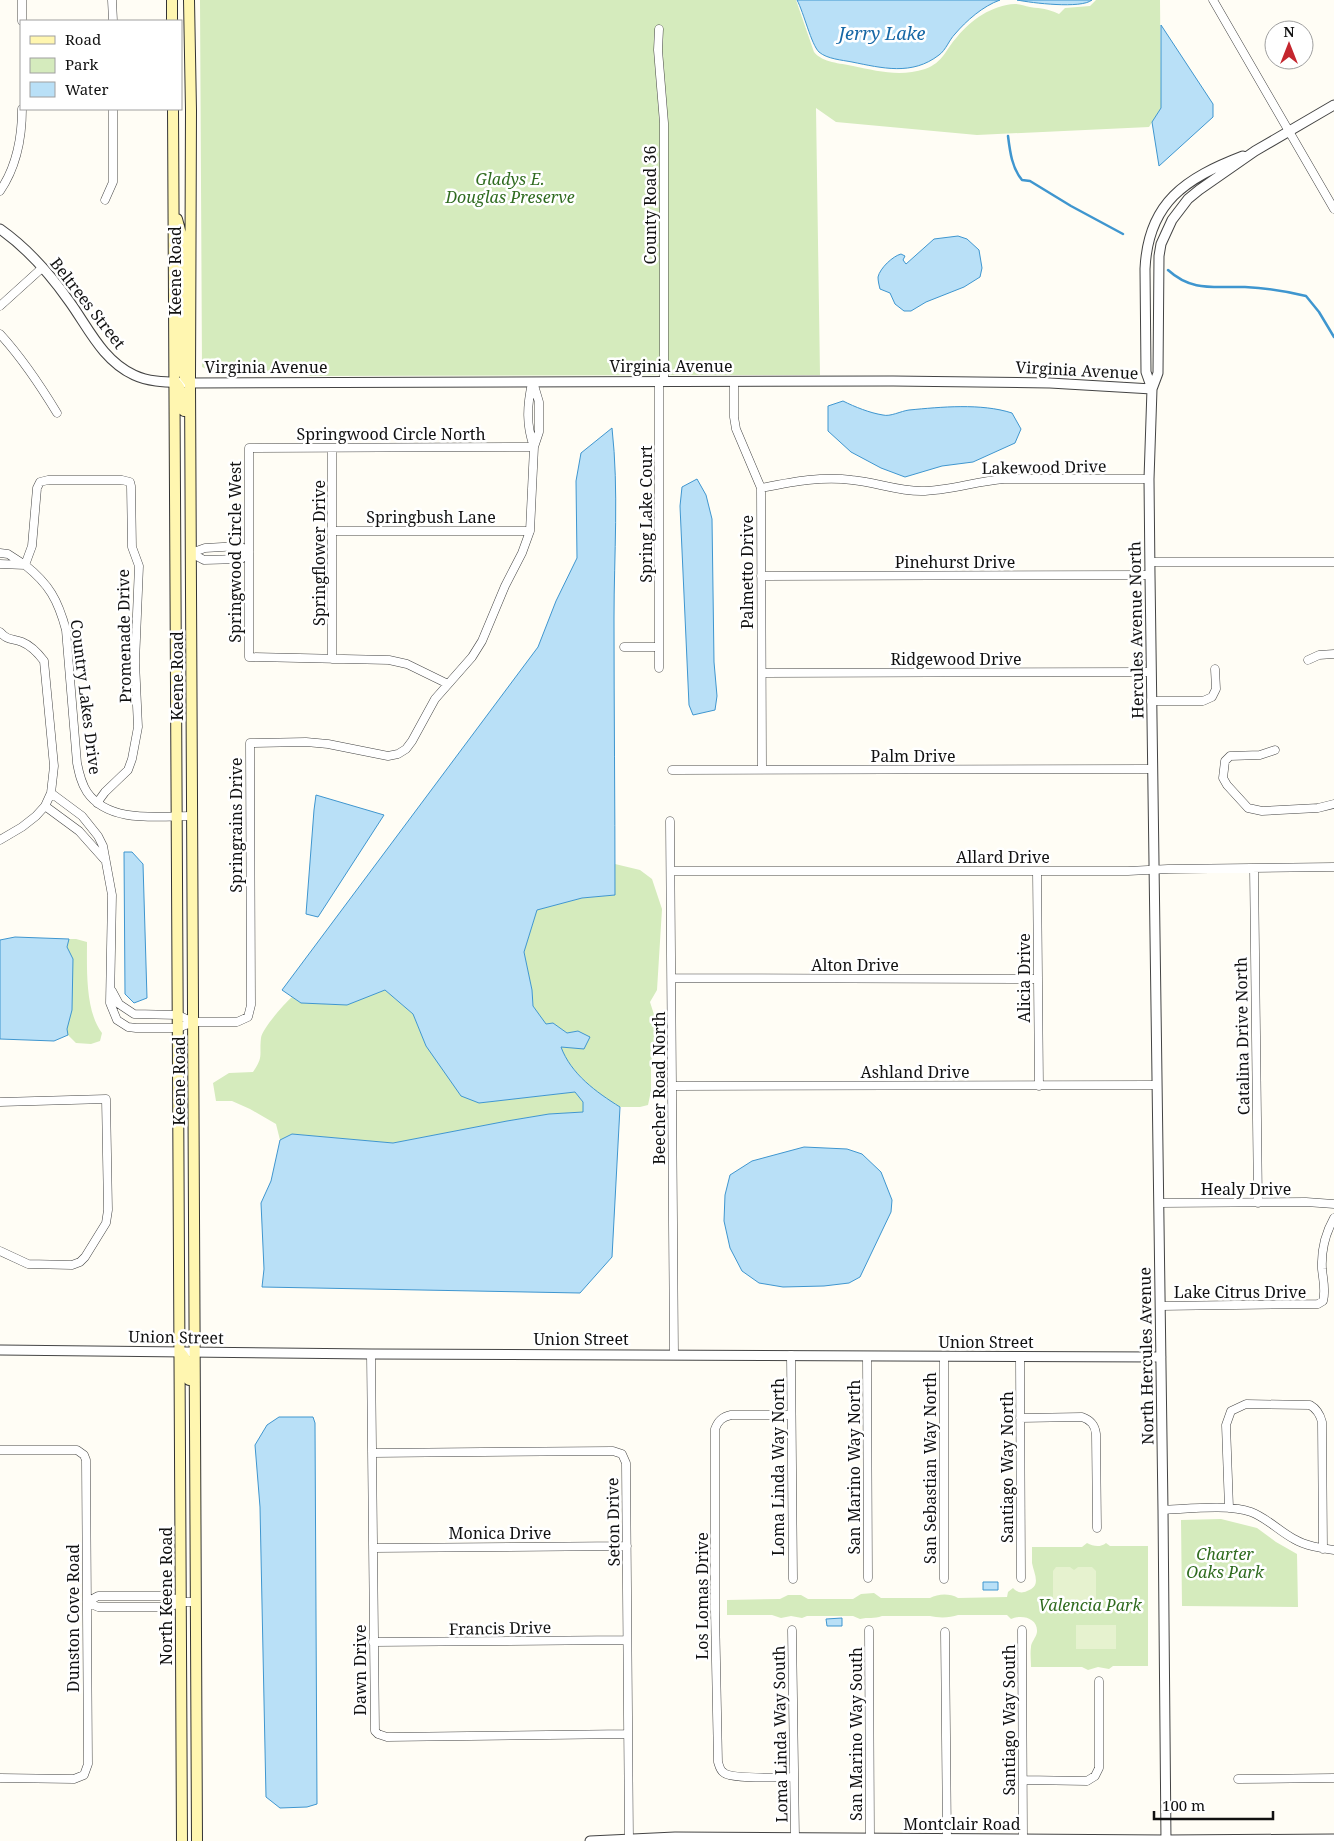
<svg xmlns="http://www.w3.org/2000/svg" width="1334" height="1841" font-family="'Noto Serif',serif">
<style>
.green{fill:#d5ebbd}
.pitch{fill:#e6f2cf}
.water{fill:#b9e0f7;stroke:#3f96cf}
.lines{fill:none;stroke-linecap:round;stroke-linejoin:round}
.stream{stroke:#3f96cf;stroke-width:2.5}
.minor-casing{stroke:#444;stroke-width:9}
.tertiary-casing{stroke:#444;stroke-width:11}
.secondary-casing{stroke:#333;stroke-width:12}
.minor{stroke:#fff;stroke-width:8}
.tertiary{stroke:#fff;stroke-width:9}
.secondary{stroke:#fff6b0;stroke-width:10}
.labels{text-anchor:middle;stroke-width:5;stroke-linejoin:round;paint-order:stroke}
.park-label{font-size:16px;font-style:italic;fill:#2f6b1f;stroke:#fff}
.street-label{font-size:16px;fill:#111;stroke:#fff}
.water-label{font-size:18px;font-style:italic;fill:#1768a6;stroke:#fff}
</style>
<rect width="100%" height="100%" fill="#fffdf5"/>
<path class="green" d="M200,0H796L814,52C823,63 840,63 853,66C877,71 900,77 925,69C944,62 945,50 957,37C971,20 992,5 1015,4C1020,4 1025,6 1030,7C1043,9 1046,8 1059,14L1065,8L1090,6L1096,0H1160L1161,108L1149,127L977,135L836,122L816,108L820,375L311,376L290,372L215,373L202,367Z
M615,864L640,870L652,879L662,909L657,990L650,1002L657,1024L651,1063V1091L648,1105L640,1107H620L595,1092L567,1062L560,1047L578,1031L567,1033L553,1023L546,1025L533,1006L532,990L524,952L537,910L582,898L615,895Z
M69,939H76L87,942C87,968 85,1011 102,1033L100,1041L91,1044L76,1043L67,1034V947Z
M385,990L413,1014L426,1046L479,1103L575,1092L583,1102V1112L549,1114L507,1121L393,1143L292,1134L280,1140L276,1124L250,1109L232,1101H216L213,1083L229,1073L253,1072C264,1056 259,1055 261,1038C262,1029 284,1004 292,997L301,1003L347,1005Z
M1221,1519L1257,1528L1276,1542L1297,1554L1298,1607L1182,1606L1181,1520Z
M1087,1543C1093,1546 1100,1548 1106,1543L1110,1546H1148V1666H1113L1109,1669L1098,1667L1088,1670L1082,1667H1031C1031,1661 1030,1653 1031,1647C1031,1642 1036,1638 1037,1632C1038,1618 1022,1614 1011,1619L1007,1615H958C950,1618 938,1618 930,1616H882C874,1619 868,1617 860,1619L853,1616H807L802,1618L791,1616L781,1618L772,1615H727V1600L780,1599L788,1595H801L808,1599H853L861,1594L874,1593L881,1598H930C938,1594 949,1593 958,1598L1007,1597L1008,1592L1013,1588C1017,1592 1021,1594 1027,1591C1042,1586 1034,1574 1032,1563C1032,1558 1032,1552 1032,1547H1082Z"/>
<path class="pitch" d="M1056,1567H1070L1074,1570L1078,1567H1092L1096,1571V1607L1092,1611H1078L1075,1607L1071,1611H1057L1053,1608V1571Z
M1076,1625H1116V1649H1076Z"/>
<path class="water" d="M797,0H1000C983,6 966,21 955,34C949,40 946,50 939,55C912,76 882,68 852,62C842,60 827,59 819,52C811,44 804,13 797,0Z
M1017,0H1092C1081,9 1032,3 1017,0Z
M1161,25L1213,104V117L1159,166L1152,122L1161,108Z
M958,236L967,239L979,250L982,268L980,277L964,287L926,302L911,311H904L895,304L890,293L880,289C879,285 878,281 878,277C880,268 893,256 901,254L905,256L903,260L906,264L934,239Z
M843,401C855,407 870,413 883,415C890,417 901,411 909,410C941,407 981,403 1012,413L1021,429L1015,443L973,462L942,466L905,477L881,468L851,452L828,431V406Z
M612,428C619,491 614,554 614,618C614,710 615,802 615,895L582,898L537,910L524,952L532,990L533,1006L546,1024L553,1023L567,1033L578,1031L590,1037L584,1049L561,1047C571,1074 596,1092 620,1107L612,1257L580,1293L262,1287L264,1269L261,1203L271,1181L280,1140L292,1134L393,1143L507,1121L549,1114L583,1112V1102L575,1092L479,1103L461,1096L426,1046L413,1014L385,990L347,1005L301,1003L282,990L538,647L556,601L577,558L576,481L581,453Z
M697,479L706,495L712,519L714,662L717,696L715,710L693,715L689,705L680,506L682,487Z
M316,795L384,815L318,917L306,914L314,810Z
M124,852H132L143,864L147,998L134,1003L125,994Z
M15,937L69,939L67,947L73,959L72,1010L67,1029L68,1035L54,1041L0,1039V940Z
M804,1147L847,1149L862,1154L881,1172L892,1200L891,1212L860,1277L849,1283L824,1286L783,1287L759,1283L742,1271L730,1248L724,1221L725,1195L730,1175L752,1161Z
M279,1417H313L315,1423L317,1804L307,1807L280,1808L266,1797L260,1507L255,1445L267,1425Z
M983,1582H998V1590H983Z
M842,1618V1626H827L826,1619Z"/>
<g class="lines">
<path class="stream" d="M1008,136C1010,152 1012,168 1022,180L1030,181L1071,206L1123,234
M1168,270C1192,292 1214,286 1245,287C1265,288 1286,291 1306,296L1319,312L1334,337"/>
<g class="minor-casing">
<path id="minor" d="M22,0V21
M112,0L113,21
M1213,0L1334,209
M659,29L658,50L664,123V381
M0,191C17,166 22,138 22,109
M105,200L113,182V109
M0,306L42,268
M0,334C22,358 40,385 57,413
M659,381V668
M734,381V417L736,429L761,488L762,769
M532,383C527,406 526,425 534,447
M332,448V659
M761,488C792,482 821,476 852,480C875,482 897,491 921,491C949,491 976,481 1004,479H1149
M333,531H530
M240,546L249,552L241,559L204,560L191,553L205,548Z
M0,553L8,554L25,565L0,564
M1150,562H1334
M761,576L1150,575
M0,632C8,641 12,638 22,642C32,646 38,653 44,661L54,766L51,793L45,806L36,816L22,827L0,840
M624,647H659
M1308,660L1319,655L1334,654
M762,673L1151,672
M448,684L407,664L389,660L249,657V448L534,447
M1151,701H1203L1212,697L1216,689L1215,669
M1275,750L1260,755L1230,756L1225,761L1223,778L1227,785L1248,808L1262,811L1318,808L1334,804
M672,770L1153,769
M51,793L82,816L98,836L103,846L112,895L110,1003L117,1020L128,1027L136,1028H178L193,1022H237L248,1017L251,1005L250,743L306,742L328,744L388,756L398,754L406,749L412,741L435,699L472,657L482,641L505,586L522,553L530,531L534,447L539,432V402L533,382
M97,803L105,792L128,770L132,759L138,727L135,662L139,566L132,547L131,486L130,482L122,480H48L40,482L37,488L32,546L25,565C49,584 58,600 66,630L77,763C79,773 81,783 87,792C109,824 159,816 192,816
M45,806L79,831L104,859
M670,821L674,1355
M1254,868L1258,1203
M671,871H1128L1168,869L1334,867
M1037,871L1039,1086
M672,978L1038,979
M112,991L119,1004L134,1014L178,1015L193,1022
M673,1086L1157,1085
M0,1102L106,1099L108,1210L106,1223L85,1257L80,1262L72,1265L28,1264L0,1251
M1159,1203L1306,1202L1334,1204
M1160,1306L1318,1304L1323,1301C1326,1290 1323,1280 1322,1269C1321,1251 1325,1234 1334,1218
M371,1354L375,1731L378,1734L387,1737L628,1734
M791,1355L793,1579
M867,1356L868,1578
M944,1357V1579
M1020,1357L1021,1578
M791,1415H731C722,1417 718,1421 715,1429V1611L718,1762C719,1765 720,1770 723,1772C730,1780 781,1777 794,1777
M1020,1418L1082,1417C1091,1420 1095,1425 1096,1434L1097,1528
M0,1450H77L84,1455L86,1460L88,1764L84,1775L74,1779L0,1778
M372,1453L613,1451L622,1454L626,1463L629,1841
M1229,1508L1226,1425L1231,1411L1246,1404L1310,1405C1317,1409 1320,1414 1322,1422L1323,1549
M1163,1510C1188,1509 1229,1504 1251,1512C1267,1518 1279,1531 1294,1539C1306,1546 1320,1548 1334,1550
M373,1548L627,1546
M87,1602L98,1607H169L181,1602H196
M87,1602L98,1596H169L181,1602
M792,1630L795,1838
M869,1630L870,1838
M1022,1630L1023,1839
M945,1632L947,1839
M373,1642L627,1640
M1238,1779L1334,1778
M1023,1780L1087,1781L1095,1776L1099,1768V1681"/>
</g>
<g class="tertiary-casing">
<path id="tertiary" d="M0,229C27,248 50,274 69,301C88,327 102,360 134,375C151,383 171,382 190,383L893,381L1050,383L1152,389
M1152,389L1146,372L1145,269C1148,202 1186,178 1243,156
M0,1350L371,1354L1161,1357
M590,1841L675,1837L1166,1840L1334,1839
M1166,1841L1163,1510L1150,575L1149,479L1152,389L1158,373L1159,256L1161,244L1172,220L1188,199L1199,190L1255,151L1334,105"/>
</g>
<g class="secondary-casing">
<path id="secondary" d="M172,0V21
M189,0L191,110L190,383L197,1841
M173,109L182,1841
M177,219L181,234V364L185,377L190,383
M175,382C183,390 183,399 184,411
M180,1352C188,1360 189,1369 189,1380"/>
</g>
<use href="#minor" class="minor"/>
<use href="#tertiary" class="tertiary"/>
<use href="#secondary" class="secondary"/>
</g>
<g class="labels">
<g class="park-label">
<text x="510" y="185">Gladys E.<tspan x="510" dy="18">Douglas Preserve</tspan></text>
<text x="1225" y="1560">Charter<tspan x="1225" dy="18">Oaks Park</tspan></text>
<text x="1090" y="1611">Valencia Park</text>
</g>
<g class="street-label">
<text transform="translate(650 205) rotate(-90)" y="6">County Road 36</text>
<text transform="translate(175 271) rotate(-90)" y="6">Keene Road</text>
<text transform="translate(88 303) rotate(52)" y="6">Beltrees Street</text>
<text x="671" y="372">Virginia Avenue</text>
<text x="266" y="373">Virginia Avenue</text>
<text transform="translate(1077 370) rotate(3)" y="6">Virginia Avenue</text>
<text x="391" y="440">Springwood Circle North</text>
<text transform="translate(1044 467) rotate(-1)" y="6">Lakewood Drive</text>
<text transform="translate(646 514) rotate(-90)" y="6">Spring Lake Court</text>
<text x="431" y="523">Springbush Lane</text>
<text transform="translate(235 552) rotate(-90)" y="6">Springwood Circle West</text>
<text transform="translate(319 553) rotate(-90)" y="6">Springflower Drive</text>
<text x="955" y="568">Pinehurst Drive</text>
<text transform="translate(747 572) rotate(-90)" y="6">Palmetto Drive</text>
<text transform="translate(1136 630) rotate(-91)" y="6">Hercules Avenue North</text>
<text transform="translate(124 636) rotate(-91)" y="6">Promenade Drive</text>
<text x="956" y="665">Ridgewood Drive</text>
<text transform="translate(177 676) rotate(-90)" y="6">Keene Road</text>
<text transform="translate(86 697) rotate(83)" y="6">Country Lakes Drive</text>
<text x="913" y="762">Palm Drive</text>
<text transform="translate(236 825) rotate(-90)" y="6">Springrains Drive</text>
<text x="1003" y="863">Allard Drive</text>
<text x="855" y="971">Alton Drive</text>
<text transform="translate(1024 978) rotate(-90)" y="6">Alicia Drive</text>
<text transform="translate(1242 1036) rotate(-91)" y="6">Catalina Drive North</text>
<text x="915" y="1078">Ashland Drive</text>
<text transform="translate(179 1081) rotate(-90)" y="6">Keene Road</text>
<text transform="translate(659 1088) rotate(-90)" y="6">Beecher Road North</text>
<text x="1246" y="1195">Healy Drive</text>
<text x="1240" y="1298">Lake Citrus Drive</text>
<text transform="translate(176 1337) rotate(1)" y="6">Union Street</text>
<text x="581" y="1345">Union Street</text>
<text x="986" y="1348">Union Street</text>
<text transform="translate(1146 1356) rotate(-91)" y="6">North Hercules Avenue</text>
<text transform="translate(778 1467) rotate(-90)" y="6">Loma Linda Way North</text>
<text transform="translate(854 1467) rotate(-90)" y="6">San Marino Way North</text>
<text transform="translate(1007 1467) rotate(-90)" y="6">Santiago Way North</text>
<text transform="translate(930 1468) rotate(-90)" y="6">San Sebastian Way North</text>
<text transform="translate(613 1522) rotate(-91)" y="6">Seton Drive</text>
<text x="500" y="1539">Monica Drive</text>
<text transform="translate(166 1596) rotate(-90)" y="6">North Keene Road</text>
<text transform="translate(702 1596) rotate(-90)" y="6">Los Lomas Drive</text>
<text transform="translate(73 1618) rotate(-90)" y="6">Dunston Cove Road</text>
<text transform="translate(500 1628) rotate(-1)" y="6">Francis Drive</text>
<text transform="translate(360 1670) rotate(-90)" y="6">Dawn Drive</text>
<text transform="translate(1009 1720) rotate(-90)" y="6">Santiago Way South</text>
<text transform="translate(780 1734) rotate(-91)" y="6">Loma Linda Way South</text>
<text transform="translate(856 1734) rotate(-90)" y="6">San Marino Way South</text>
<text x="962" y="1830">Montclair Road</text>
</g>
<g class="water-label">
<text x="882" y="40">Jerry Lake</text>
</g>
</g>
<rect x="20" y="20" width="162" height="90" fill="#ffffff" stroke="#a0a0a0"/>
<rect x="30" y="36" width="25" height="8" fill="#fff6b0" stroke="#a0a0a0"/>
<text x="65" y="45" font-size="15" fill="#111111">Road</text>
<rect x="30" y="58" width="25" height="15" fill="#d5ebbd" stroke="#a0a0a0"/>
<text x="65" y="70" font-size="15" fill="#111111">Park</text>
<rect x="30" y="82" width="25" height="15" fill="#b9e0f7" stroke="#a0a0a0"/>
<text x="65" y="95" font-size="15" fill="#111111">Water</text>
<g transform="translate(1289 45)"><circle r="24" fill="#ffffff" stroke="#a0a0a0"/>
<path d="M0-4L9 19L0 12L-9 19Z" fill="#c4262e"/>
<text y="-8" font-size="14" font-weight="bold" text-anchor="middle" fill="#111111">N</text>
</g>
<path d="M1154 1811v8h119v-8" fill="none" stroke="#111111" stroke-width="2.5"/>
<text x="1162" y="1811" font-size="15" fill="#111111" stroke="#ffffff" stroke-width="4" paint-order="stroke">100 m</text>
</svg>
